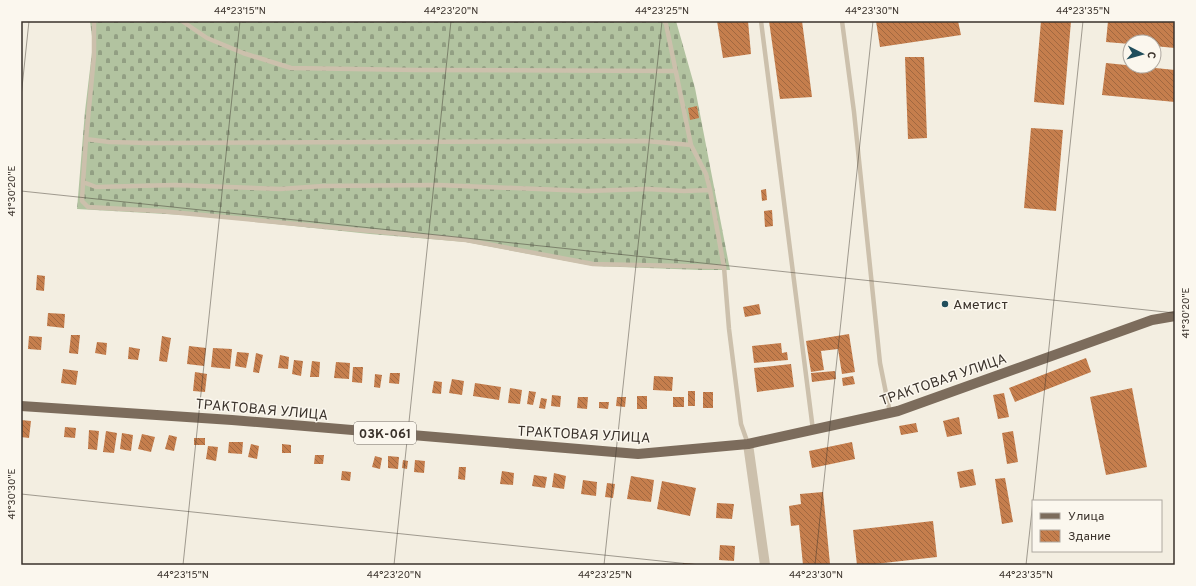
<svg xmlns="http://www.w3.org/2000/svg" width="1196" height="586" font-family="Overpass,sans-serif">
<style>
.cemetery{fill:url(#cemetery-stones)}
.building{fill:url(#building-back-hatch)}
.lines{fill:none;stroke-linecap:round;stroke-linejoin:round}
.service{stroke:#ccc0ac;stroke-width:4.5}
.tertiary{stroke:#ccc0ac;stroke-width:10}
.primary{stroke:#7c6c5c;stroke-width:10}
.ticks{fill:none;stroke:#3a322b;stroke-width:1;stroke-opacity:0.45}
.poi-dot{fill:#204e5c;stroke:#fbf7ee;stroke-width:1.5}
.labels{text-anchor:middle;stroke-width:3;stroke-linejoin:round;paint-order:stroke}
.shield{fill:#fbf7ee;stroke:#746d66;stroke-width:1}
.shield-label{font-size:13px;font-weight:bold;fill:#3a322b}
.poi-label{font-size:14px;fill:#3a322b;stroke:#fbf7ee;text-anchor:start}
.street-label{font-size:14px;fill:#3a322b;stroke:#fbf7ee}
.neatline{fill:none;stroke:#3a322b;stroke-width:1.5}
.ticks-label{font-size:10px;text-anchor:middle;fill:#3a322b}
</style>
<defs>
<pattern id="cemetery-stones" width="16" height="16" patternUnits="userSpaceOnUse"><rect width="16" height="16" fill="#b2c3a0"/><path d="M2 7V4a2 2 0 0 1 4 0v3zM10 15v-3a2 2 0 0 1 4 0v3z" fill="#929f83"/></pattern>
<pattern id="building-back-hatch" width="6" height="6" patternUnits="userSpaceOnUse"><rect width="6" height="6" fill="#c57e4d"/><path d="M-1 5l2 2M0 0l6 6M5-1l2 2" fill="none" stroke="#a16840"/></pattern>
</defs>
<rect width="100%" height="100%" fill="#f3eee1"/>
<path class="cemetery" d="M90,21H676L695,88L730,270H701L594,266L466,242L370,234L201,216L77,209L85,111L93,44Z"/>
<path class="building" d="M717,21H748L751,54L723,58Z
M769,21H802L812,97L780,99Z
M876,21H958L961,35L880,47Z
M1041,21H1071L1064,105L1034,102Z
M1108,21H1175V48L1154,46V42H1130V44L1106,42Z
M905,57H924L927,138L908,139Z
M1106,63L1175,70V102L1102,95Z
M697,106L699,118L690,120L688,108Z
M1031,128L1063,130L1056,211L1024,208Z
M766,189L767,200L762,201L761,190Z
M772,210L773,226L765,227L764,211Z
M37,275L45,276L44,291L36,290Z
M759,304L761,314L745,317L743,307Z
M48,313L65,314L64,328L47,326Z
M849,334L855,372L842,374L838,349L821,351L824,370L811,372L806,341Z
M71,335H80L78,354L69,353Z
M29,336L42,337L41,350L28,349Z
M162,336L171,338L167,362L159,361Z
M97,342L107,343L106,355L95,353Z
M781,343L782,353L787,352L788,360L754,363L752,346Z
M189,346L206,348L204,366L187,364Z
M129,347L140,349L138,360L128,359Z
M213,348L232,349L230,369L211,367Z
M237,352L249,353L246,368L235,366Z
M256,353L263,355L259,373L253,372Z
M280,355L289,357L288,369L278,368Z
M1086,358L1091,372L1015,402L1009,388Z
M294,360L303,361L301,376L292,374Z
M312,361L320,362L319,377H310Z
M336,362L350,363L349,379L334,378Z
M791,364L794,387L757,392L754,368Z
M353,367H363L362,383L352,382Z
M63,369L78,371L76,385L61,383Z
M835,371L836,379L812,382L811,373Z
M195,372L207,374L205,392L193,391Z
M390,373H400L399,384L389,383Z
M375,374L382,375L380,388L374,387Z
M654,376L673,377L672,391L653,390Z
M853,376L855,384L843,386L842,378Z
M452,379L464,381L462,395L449,393Z
M434,381L442,382L441,394L432,393Z
M475,383L501,387L499,400L473,396Z
M510,388L522,390L520,404L508,403Z
M1132,388L1147,467L1106,475L1090,397Z
M529,391L536,392L533,405L527,404Z
M688,391H695V406H688Z
M703,392H713V408H703Z
M1004,393L1009,417L998,419L993,395Z
M552,395L561,396L560,407L551,406Z
M637,396H647V409H637Z
M578,397H588L587,409L577,408Z
M617,397H626L625,407L616,406Z
M673,397H684V407H673Z
M541,398L547,399L545,409L539,408Z
M599,402H609L608,409L599,408Z
M959,417L962,434L947,437L943,421Z
M21,420L31,421L29,438L21,437Z
M916,423L918,432L901,435L899,426Z
M65,427L76,428L75,438L64,437Z
M89,430L99,431L97,450L88,449Z
M106,431L117,433L114,453L103,452Z
M1013,431L1018,462L1007,464L1002,433Z
M122,433L133,435L131,451L120,449Z
M142,434L155,437L151,452L138,449Z
M169,435L177,437L174,451L165,449Z
M194,438H205V445H194Z
M229,442H243L242,454L228,453Z
M852,442L855,459L812,468L809,451Z
M251,444L259,446L257,459L248,457Z
M282,444L291,445V453H282Z
M208,446L218,447L216,461L206,459Z
M315,455H324L323,464H314Z
M375,456L382,458L380,469L372,467Z
M388,456L399,457L398,469L388,468Z
M403,460L408,461L407,469L402,468Z
M415,460L425,461L424,473L414,472Z
M459,467H466L465,480L458,479Z
M973,469L976,485L960,488L957,472Z
M342,471L351,472L350,481L341,480Z
M502,471L514,473L513,485L500,484Z
M554,473L566,476L564,489L552,487Z
M534,475L547,477L545,488L532,486Z
M631,476L654,480L651,502L627,499Z
M1005,478L1013,522L1002,524L995,479Z
M583,480L597,482L596,496L581,494Z
M662,481L696,488L690,516L657,509Z
M607,483L615,484L613,498L605,497Z
M823,492L830,564L803,565L799,525L791,526L789,506L801,504L800,494Z
M717,503L734,504L732,519L716,518Z
M933,521L937,557L866,565H857L853,530Z
M720,545L735,546L734,561L719,560Z
M683,563L696,564V565H682Z"/>
<g class="lines">
<path class="service" d="M94,21V56L86,139L83,182L96,187L175,185L280,189L323,186L438,185L587,191L647,189L684,191L710,190
M182,21L207,38L243,53L291,68L415,70L675,71
M664,21L666,24L691,145L706,174L710,190L724,267L729,329L741,424L748,444
M761,21L813,430
M842,21L854,112L880,363L890,413
M86,139L109,142L149,143L646,141L691,145
M83,182L82,201L88,207L160,211L466,240L593,264L724,267"/>
<path class="tertiary" d="M748,444L765,565"/>
<path class="primary" d="M21,406L232,420L638,454L748,444L898,411L1152,320L1175,316"/>
</g>
<path class="ticks" d="M21,97L29,21M21,191L1175,313M21,494L699,565M1033,501L1083,21M183,565L240,21M394,565L451,21M604,565L662,21M815,565L873,21M1026,565L1033,501"/>
<circle class="poi-dot" cx="945" cy="304" r="4"/>
<g class="labels">
<rect class="shield" x="354" y="422" width="62" height="22" rx="3"/>
<g class="shield-label">
<text x="385" y="438">03К-061</text>
</g>
<g class="poi-label">
<text x="953" y="309">Аметист</text>
</g>
<g class="street-label">
<text transform="translate(943 379) rotate(-19)" y="5">ТРАКТОВАЯ УЛИЦА</text>
<text transform="translate(262 409) rotate(5)" y="5">ТРАКТОВАЯ УЛИЦА</text>
<text transform="translate(584 434) rotate(3)" y="5">ТРАКТОВАЯ УЛИЦА</text>
</g>
</g>
<rect width="1196" height="586" fill="none" stroke="#fbf7ee" stroke-width="44"/>
<rect x="1032" y="500" width="130" height="52" fill="#fbf7ee" stroke="#aea8a0"/>
<rect x="1040" y="513" width="20" height="6" fill="#7c6c5c" stroke="#aea8a0"/>
<text x="1068" y="520" font-size="12" fill="#3a322b">Улица</text>
<rect x="1040" y="530" width="20" height="12" fill="url(#building-back-hatch)" stroke="#aea8a0"/>
<text x="1068" y="540" font-size="12" fill="#3a322b">Здание</text>
<g transform="translate(1142 54) rotate(96)"><circle r="19" fill="#fbf7ee" stroke="#aea8a0"/>
<path d="M0-3L7 15L0 10L-7 15Z" fill="#204e5c"/>
<text y="-6" font-size="11" font-weight="bold" text-anchor="middle" fill="#3a322b">С</text>
</g>
<rect x="22" y="22" width="1152" height="542" class="neatline"/>
<g class="ticks-label">
<text x="240" y="14">44°23'15"N</text>
<text x="451" y="14">44°23'20"N</text>
<text x="662" y="14">44°23'25"N</text>
<text x="872" y="14">44°23'30"N</text>
<text x="1083" y="14">44°23'35"N</text>
<text transform="translate(11 191) rotate(-90)" y="4">41°30'20"E</text>
<text transform="translate(1185 313) rotate(-90)" y="4">41°30'20"E</text>
<text transform="translate(11 494) rotate(-90)" y="4">41°30'30"E</text>
<text x="183" y="578">44°23'15"N</text>
<text x="394" y="578">44°23'20"N</text>
<text x="605" y="578">44°23'25"N</text>
<text x="816" y="578">44°23'30"N</text>
<text x="1026" y="578">44°23'35"N</text>
</g>
</svg>
